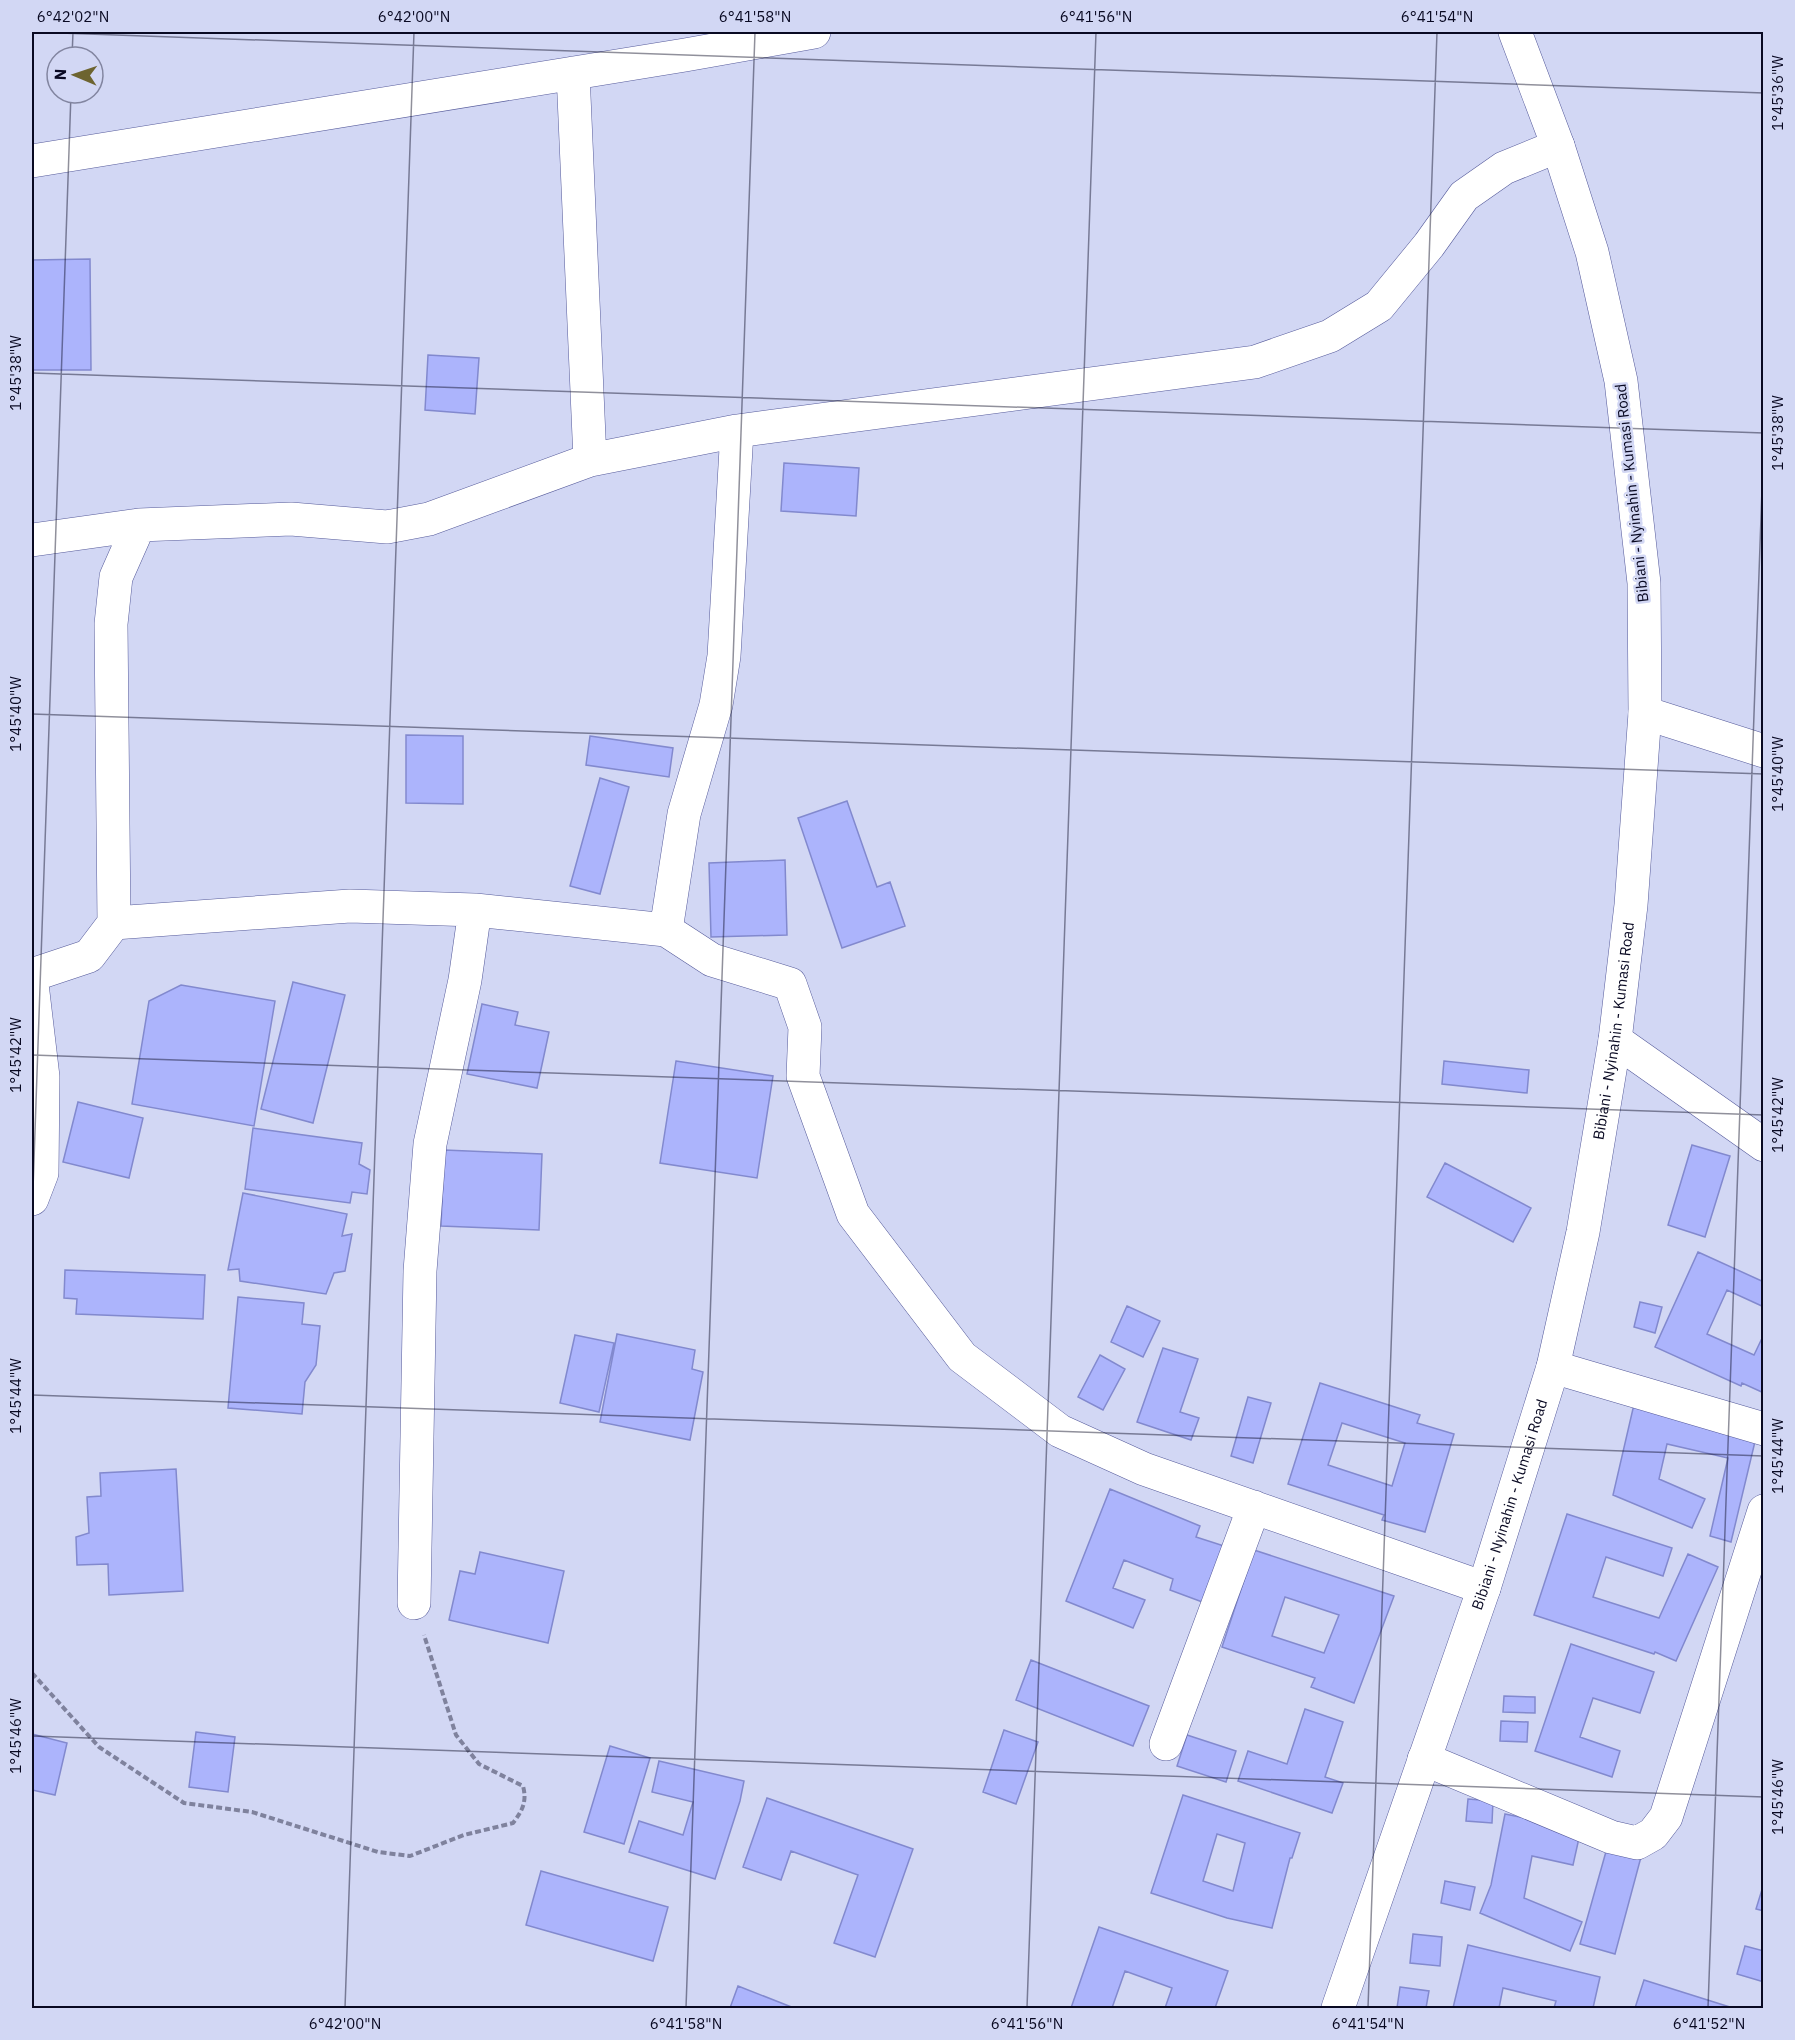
<svg xmlns="http://www.w3.org/2000/svg" width="1795" height="2040" font-family="'IBM Plex Sans',sans-serif">
<style>
.building{fill:#acb4fc;stroke:#8289ce;stroke-width:1.5;fill-rule:evenodd}
.lines{fill:none;stroke-linecap:round;stroke-linejoin:round}
.minor-casing{stroke:#565b9b;stroke-width:34}
.major-casing{stroke:#565b9b;stroke-width:34}
.path{stroke:#7f829d;stroke-width:4;stroke-dasharray:6 3;stroke-linecap:butt}
.minor{stroke:#fff;stroke-width:33}
.major{stroke:#fff;stroke-width:33}
.ticks{fill:none;stroke:#090922;stroke-width:1.5;stroke-opacity:0.45}
.labels{text-anchor:middle;stroke-width:5;stroke-linejoin:round;paint-order:stroke}
.street-label{font-size:15px;fill:#090922;stroke:#d2d7f4}
.neatline{fill:none;stroke:#090922;stroke-width:2}
.ticks-label{font-size:15px;text-anchor:middle;fill:#090922}
</style>
<rect width="100%" height="100%" fill="#d2d7f4"/>
<path class="building" d="M90,259L91,370H32V260Z
M428,355L479,358L475,414L425,410Z
M784,463L859,468L856,516L781,511Z
M406,735L463,736V804L406,803Z
M590,736L673,748L669,777L586,765Z
M600,778L629,787L600,894L570,886Z
M847,801L877,887L890,882L905,926L842,948L798,818Z
M785,860L787,935L711,937L709,863Z
M293,982L345,995L313,1123L261,1109Z
M181,985L275,1001L254,1126L132,1104L149,1001Z
M482,1004L518,1012L515,1025L549,1032L537,1088L467,1074Z
M676,1061L773,1076L757,1178L660,1163Z
M1444,1061L1529,1070L1527,1093L1442,1084Z
M78,1102L143,1118L129,1178L63,1162Z
M253,1128L362,1143L359,1164L370,1170L367,1194L352,1192L350,1203L245,1189Z
M1692,1145L1730,1156L1705,1237L1668,1225Z
M444,1150L542,1154L539,1230L441,1226Z
M1445,1163L1531,1208L1513,1242L1427,1197Z
M243,1193L347,1214L342,1236L352,1234L345,1271L334,1273L326,1294L240,1281L239,1269L228,1270Z
M1698,1252L1764,1282V1307L1727,1290L1707,1334L1754,1355L1764,1334V1393L1742,1383L1741,1386L1655,1347Z
M65,1270L205,1275L203,1319L76,1314L77,1299L64,1298Z
M238,1297L304,1303L302,1324L320,1326L316,1365L305,1382L302,1414L228,1408Z
M1640,1302L1662,1307L1655,1333L1634,1327Z
M1127,1306L1160,1321L1143,1357L1111,1342Z
M617,1334L695,1350L692,1369L703,1372L690,1440L600,1422Z
M575,1335L614,1343L599,1412L560,1403Z
M1163,1348L1198,1359L1180,1412L1199,1418L1191,1440L1137,1422Z
M1100,1355L1125,1369L1103,1410L1078,1397Z
M1320,1383L1420,1415L1417,1423L1454,1434L1425,1532L1382,1520L1384,1515L1288,1484ZM1342,1423L1405,1443L1392,1486L1328,1465Z
M1248,1397L1271,1403L1253,1463L1231,1456Z
M1635,1400L1758,1429L1731,1542L1710,1536L1728,1458L1667,1444L1659,1479L1705,1499L1692,1528L1613,1495Z
M176,1469L183,1591L109,1595L108,1564L77,1565L76,1537L89,1533L87,1497L101,1496L100,1473Z
M1110,1489L1200,1526L1196,1537L1224,1546L1205,1603L1170,1590L1173,1579L1124,1560L1113,1588L1145,1600L1133,1628L1066,1601Z
M1567,1514L1672,1548L1663,1576L1606,1557L1593,1597L1659,1618L1688,1554L1718,1567L1676,1661L1655,1652L1654,1654L1534,1615Z
M1254,1550L1394,1596L1354,1703L1311,1687L1315,1678L1222,1647ZM1285,1597L1339,1615L1324,1653L1272,1636Z
M480,1552L564,1571L548,1643L449,1620L460,1571L475,1574Z
M1571,1644L1654,1672L1640,1713L1593,1698L1580,1737L1620,1751L1612,1777L1535,1751Z
M1031,1660L1149,1706L1133,1746L1016,1700Z
M1504,1696L1535,1697V1713L1503,1712Z
M1305,1709L1343,1722L1325,1777L1343,1783L1332,1813L1238,1781L1248,1751L1287,1764Z
M1501,1721L1528,1722L1527,1742L1500,1741Z
M1004,1730L1038,1742L1016,1804L983,1792Z
M196,1732L235,1737L228,1792L189,1787Z
M32,1734L67,1743L55,1795L32,1790Z
M1187,1735L1236,1751L1226,1782L1177,1766Z
M610,1746L650,1758L624,1844L584,1832Z
M659,1761L744,1781L740,1801L715,1879L629,1852L639,1821L683,1835L693,1802L652,1792Z
M1183,1795L1300,1833L1292,1858H1290L1272,1928L1227,1918L1151,1893ZM1217,1834L1245,1843L1233,1891L1203,1881Z
M767,1798L913,1849L875,1957L834,1943L858,1875L791,1851L781,1880L743,1867Z
M1468,1799L1493,1801L1492,1823L1466,1821Z
M1505,1814L1581,1829L1573,1865L1532,1856L1524,1898L1582,1922L1570,1951L1480,1913L1491,1885Z
M1607,1848L1641,1857L1615,1954L1580,1944Z
M541,1871L668,1907L653,1961L526,1925Z
M1445,1881L1475,1887L1470,1910L1441,1903Z
M1764,1883V1911L1756,1909Z
M1099,1927L1228,1971L1215,2008H1165L1172,1988L1125,1971L1112,2008H1071Z
M1413,1934L1442,1937L1440,1966L1410,1963Z
M1468,1945L1600,1977L1593,2008H1554L1556,2001L1503,1988L1499,2008H1453Z
M1745,1946L1764,1951V1982L1737,1974Z
M1644,1980L1733,2008H1635Z
M738,1986L794,2008H730Z
M1400,1987L1429,1991L1426,2008H1397Z"/>
<g class="lines">
<g class="minor-casing">
<path id="minor" d="M573,73L590,460
M32,161L685,55L814,32
M32,540L139,525
M1645,713L1764,751
M114,923L350,906L475,910L666,930L712,960L790,984L805,1027L803,1076L853,1214L962,1357L1060,1431L1144,1469L1484,1588
M666,930L684,814L716,705L724,656L737,431
M32,975L89,956L114,923L111,624L116,577L139,525L291,519L387,527L429,519L590,460L737,431L1255,362L1330,336L1379,306L1429,245L1464,196L1504,168L1558,146
M32,984L43,1077L42,1173L32,1199
M1615,1040L1764,1145
M1553,1367L1764,1429
M414,1603L420,1271L430,1144L465,980L475,910
M1166,1744L1254,1507
M1424,1759L1611,1837L1637,1843L1653,1834L1666,1817L1764,1511"/>
</g>
<g class="major-casing">
<g id="major">
<path id="s1" d="M1338,2008L1484,1588L1553,1367L1583,1232L1615,1040L1631,905L1645,713L1644,583L1621,381L1592,252L1558,146L1515,32"/>
</g>
</g>
<path class="path" d="M32,1673L99,1747L184,1803L252,1812L378,1852L410,1856L464,1835L513,1823C523,1810 527,1801 523,1786L479,1764L456,1735L424,1635"/>
<use href="#minor" class="minor"/>
<use href="#major" class="major"/>
</g>
<path class="ticks" d="M32,32L1764,93M72,57L73,32M32,373L1764,433M32,714L1764,774M32,1055L1764,1115M32,1218L71,93M32,1395L1764,1456M32,1736L1764,1797M345,2008L414,32M686,2008L755,32M1027,2008L1096,32M1368,2008L1437,32M1708,2008L1764,433"/>
<g class="labels">
<g class="street-label">
<text transform="translate(1632 493) rotate(-96)" y="5">Bibiani - Nyinahin - Kumasi Road</text>
<text dy="5" stroke="none"><textPath href="#s1" startOffset="1018">Bibiani - Nyinahin - Kumasi Road</textPath></text>
<text dy="5" stroke="none"><textPath href="#s1" startOffset="532">Bibiani - Nyinahin - Kumasi Road</textPath></text>
</g>
</g>
<rect width="1795" height="2040" fill="none" stroke="#d2d7f4" stroke-width="66"/>
<g transform="translate(75 75) rotate(272)"><circle r="28" fill="#d2d7f4" stroke="#8285a0" stroke-width="1.5"/>
<path d="M0-4.5L10 22L0 15L-10 22Z" fill="#6d6430"/>
<text y="-9" font-size="16" font-weight="bold" text-anchor="middle" fill="#090922">N</text>
</g>
<rect x="33" y="33" width="1729" height="1974" class="neatline"/>
<g class="ticks-label">
<text x="73" y="22">6°42'02"N</text>
<text x="414" y="22">6°42'00"N</text>
<text x="755" y="22">6°41'58"N</text>
<text x="1096" y="22">6°41'56"N</text>
<text x="1437" y="22">6°41'54"N</text>
<text transform="translate(1778 93) rotate(-90)" y="5">1°45'36"W</text>
<text transform="translate(16 373) rotate(-90)" y="5">1°45'38"W</text>
<text transform="translate(1778 433) rotate(-90)" y="5">1°45'38"W</text>
<text transform="translate(16 714) rotate(-90)" y="5">1°45'40"W</text>
<text transform="translate(1778 774) rotate(-90)" y="5">1°45'40"W</text>
<text transform="translate(16 1055) rotate(-90)" y="5">1°45'42"W</text>
<text transform="translate(1778 1115) rotate(-90)" y="5">1°45'42"W</text>
<text transform="translate(16 1396) rotate(-90)" y="5">1°45'44"W</text>
<text transform="translate(1778 1456) rotate(-90)" y="5">1°45'44"W</text>
<text transform="translate(16 1736) rotate(-90)" y="5">1°45'46"W</text>
<text transform="translate(1778 1797) rotate(-90)" y="5">1°45'46"W</text>
<text x="345" y="2029">6°42'00"N</text>
<text x="686" y="2029">6°41'58"N</text>
<text x="1027" y="2029">6°41'56"N</text>
<text x="1368" y="2029">6°41'54"N</text>
<text x="1709" y="2029">6°41'52"N</text>
</g>
</svg>
